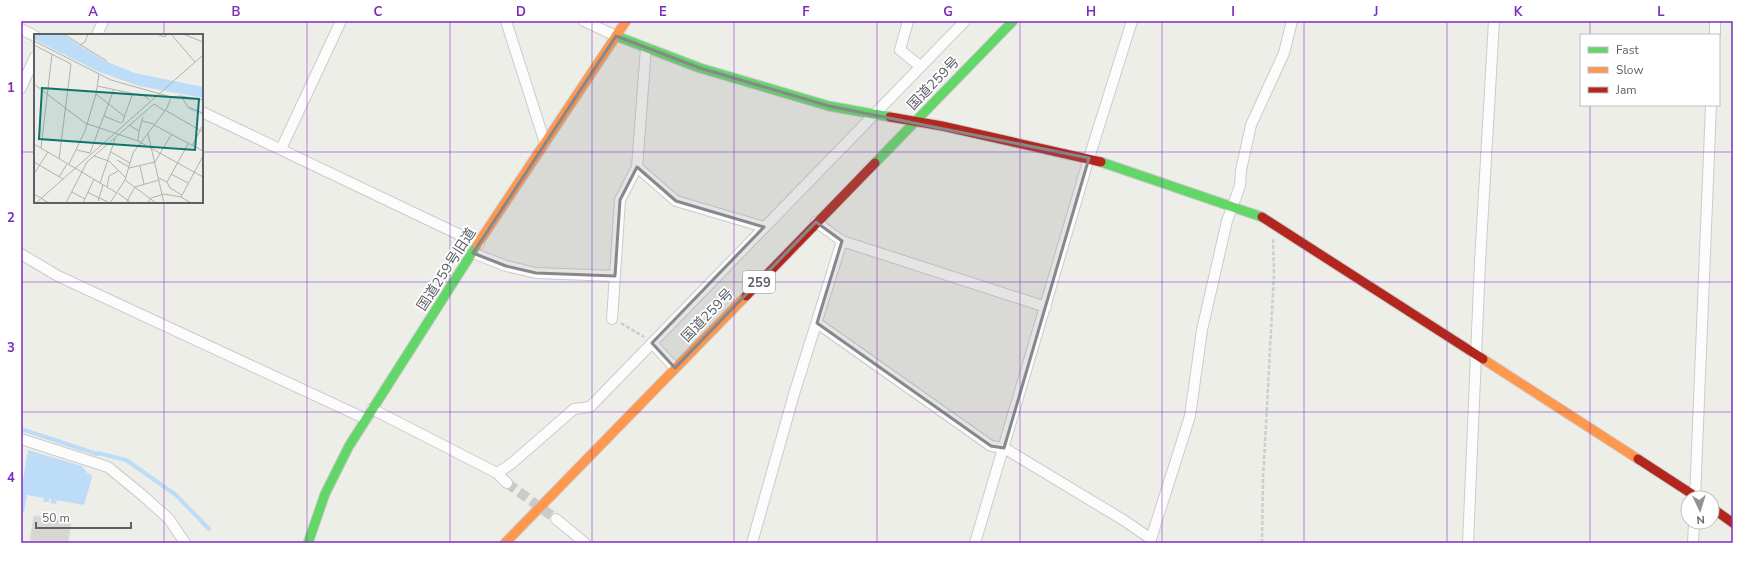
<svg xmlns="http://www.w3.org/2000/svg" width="1754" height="564" font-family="'Nunito Sans','Noto Sans JP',sans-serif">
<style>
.water{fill:#bcdcf8}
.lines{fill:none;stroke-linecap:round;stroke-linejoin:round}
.stream{stroke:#bcdcf8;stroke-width:4}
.building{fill:#d8d7d4;stroke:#dedcd8}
.street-tunnel{stroke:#cacbc8;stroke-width:10;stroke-dasharray:10 5;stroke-linecap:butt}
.street-casing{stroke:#cbcbcb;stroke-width:12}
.fast-casing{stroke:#cbcccc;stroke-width:11}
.slow-casing{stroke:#cbcccc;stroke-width:11}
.jam-casing{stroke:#cbcccc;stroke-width:11}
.path{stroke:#c9cfcb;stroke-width:2.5;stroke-dasharray:4 2;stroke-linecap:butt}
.street{stroke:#fcfcfc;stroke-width:10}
.fast{stroke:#63d668;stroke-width:9}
.slow{stroke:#ff974d;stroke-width:9}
.jam{stroke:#b3261e;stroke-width:9}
.marked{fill:#86888b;fill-opacity:0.2;stroke:#86888b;stroke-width:3;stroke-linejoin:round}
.grid{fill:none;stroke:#7b2cbf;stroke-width:1;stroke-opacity:0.55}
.labels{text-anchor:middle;stroke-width:3.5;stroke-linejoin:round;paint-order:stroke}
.shield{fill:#fff;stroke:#8e9095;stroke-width:1}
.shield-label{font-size:13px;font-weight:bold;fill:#5d6167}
.street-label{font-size:14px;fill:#5d6167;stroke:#fff}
.inset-river{fill:none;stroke:#bcdcf8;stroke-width:2}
.inset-road{fill:none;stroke:#b0b2b1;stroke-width:1}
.view{fill:#0f766e;fill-opacity:0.15;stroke:#0f766e;stroke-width:2}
.inset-edge{fill:none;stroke:#5d6167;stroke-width:2}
.neatline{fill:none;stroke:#7b2cbf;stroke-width:1.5}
.grid-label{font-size:13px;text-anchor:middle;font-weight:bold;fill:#7b2cbf}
</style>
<rect width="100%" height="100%" fill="#eeeee9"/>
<path class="water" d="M28,450L82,466L87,473L91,474L92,478L84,505L57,500L56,504L50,503L51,499H49V502H43L44,498L27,495L24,512H21V491Z"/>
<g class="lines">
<path class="stream" d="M21,429L97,454
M98,453L126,460L176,495L209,529"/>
</g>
<path class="building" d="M34,516L71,522L68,543H47L30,540Z"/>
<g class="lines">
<path class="street-tunnel" d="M507,483L556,519"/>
<g class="street-casing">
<path id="street" d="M506,21L545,143
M584,21L616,36
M908,21L900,50L920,66
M21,29L35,36
M97,35L103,21
M1715,35V21
M646,48L637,167L676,201L764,227
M21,88L35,57
M202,112L479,244
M281,149L341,21
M816,222L842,241L1046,307
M473,253L506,266L536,273L615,276
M21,254L58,276L366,419
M612,319L620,200L637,167
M817,323L991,446L1004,448L1125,521L1151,539
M652,343L675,368
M372,409L497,473L507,483
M21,439L108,467L141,494L169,519L185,543
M497,473L511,464L574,409L590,407L965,21
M1695,498L1711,105
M556,519L585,543
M752,543L794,394L842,241
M975,543L1089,158L1132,21
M1151,543V539L1190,416L1202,330L1227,221L1240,186L1241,170L1251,125L1284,53L1292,21
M1468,543L1480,262L1494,21
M1693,543L1694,522"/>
</g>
<g class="fast-casing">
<path id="fast" d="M616,36L700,68L829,106L890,117
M1101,162L1262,217
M875,163L1013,21
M308,543L325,494L349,446L477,245"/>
</g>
<g class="slow-casing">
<path id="slow" d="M477,245L626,21
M1483,359L1638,459
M505,543L746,296"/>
</g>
<g class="jam-casing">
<path id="jam" d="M890,117L942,126L1101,162
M1262,217L1483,359
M746,296L875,163
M1638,459L1698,498
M1712,508L1733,523"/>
</g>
<path class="path" d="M621,323L644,337
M1262,543L1263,480L1274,275L1273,238"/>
<use href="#street" class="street"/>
<use href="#fast" class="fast"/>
<use href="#slow" class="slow"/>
<use href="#jam" class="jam"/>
</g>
<path class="marked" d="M616,36L700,68L829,106L1089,158L1004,448L991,446L817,323L842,241L816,222L675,368L652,343L764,227L676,201L637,167L620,200L615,276L536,273L506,266L473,253Z"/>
<path class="grid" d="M164,21V35M307,21V543M450,21V543M592,21V543M734,21V543M877,21V543M1020,21V543M1162,21V543M1304,21V543M1447,21V543M1590,21V35M1590,105V543M21,152H35M202,152H1733M164,202V543M21,282H1733M21,412H1733"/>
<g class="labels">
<rect class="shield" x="743" y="271" width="32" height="22" rx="3"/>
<g class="shield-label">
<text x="759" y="287">259</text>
</g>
<g class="street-label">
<text transform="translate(933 83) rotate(-46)" y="5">国道259号</text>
<text transform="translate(446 269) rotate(-57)" y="5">国道259号旧道</text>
<text transform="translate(707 315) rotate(-46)" y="5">国道259号</text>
</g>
</g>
<g transform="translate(34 34)">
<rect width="169" height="169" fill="#eeeee9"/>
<path d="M0,0H27L71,27L101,39L169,53V64L105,52L63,37L5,8L0,5Z" fill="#bcdcf8"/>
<path class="inset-river" d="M155,74L169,80"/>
<path class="inset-road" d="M29,0L73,27M123,0L130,3L134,0M137,0L161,28M149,0L169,8M0,7L77,46L137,63L133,74L99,119L91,146M0,11L37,30L25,125M46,11L51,8L54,0M0,50L51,89L104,107L169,143M63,52L111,62L115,66M62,60L90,82M147,62L154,73L169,79M137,63L147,62L169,66M120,70L131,77M131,76L169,98M70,82L87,89M108,87L120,90M88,89L99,59M95,91L105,97L104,107M120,91L169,117M105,97L109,83M114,100L130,169M0,110L41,134M158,112L169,91M7,114L18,20M43,116L56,119L80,55M77,118L96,129M60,122L75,127L92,144M83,126L95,133M0,128L29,145M35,130L51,97L62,60L65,40M106,132L110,150M41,134L83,159M95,134L121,128L137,101M0,140L14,118M137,140L154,149M25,143L33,130M125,144L133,148L154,110M133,148L136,154L148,161M66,149L81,105L80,104M73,153L75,142L84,137M38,158L51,165M53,158L76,169M84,159L97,169M0,160L15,169M147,163L169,122M64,167L69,151M2,169L169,21M32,169L53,128L120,70M49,169L60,145M76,169L91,146L122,169M92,169L101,153L125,146M113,169L117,164L130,160L147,163L157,169"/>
<path class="view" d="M8,54L165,65L161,116L5,105Z"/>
<rect width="169" height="169" class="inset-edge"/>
</g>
<rect width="1754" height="564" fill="none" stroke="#ffffff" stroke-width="44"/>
<rect x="1580" y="34" width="140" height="72" fill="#ffffff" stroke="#bec0c2"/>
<rect x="1588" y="47" width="20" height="6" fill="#63d668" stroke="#bec0c2"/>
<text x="1616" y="54" font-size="12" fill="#5d6167">Fast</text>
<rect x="1588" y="67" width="20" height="6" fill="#ff974d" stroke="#bec0c2"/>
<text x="1616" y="74" font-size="12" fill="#5d6167">Slow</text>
<rect x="1588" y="87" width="20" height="6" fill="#b3261e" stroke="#bec0c2"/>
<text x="1616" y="94" font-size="12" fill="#5d6167">Jam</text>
<g transform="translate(1700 510) rotate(176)"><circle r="19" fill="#ffffff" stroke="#bec0c2"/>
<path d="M0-3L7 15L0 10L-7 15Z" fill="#909294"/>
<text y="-6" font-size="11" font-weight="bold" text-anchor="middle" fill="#5d6167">N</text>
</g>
<path d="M36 522v6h95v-6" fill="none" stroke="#5d6167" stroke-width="2"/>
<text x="42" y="522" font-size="12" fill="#5d6167" stroke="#ffffff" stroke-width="3" paint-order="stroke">50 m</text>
<rect x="22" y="22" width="1710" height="520" class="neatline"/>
<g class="grid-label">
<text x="93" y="16">A</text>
<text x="236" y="16">B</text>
<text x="378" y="16">C</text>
<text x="521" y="16">D</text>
<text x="663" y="16">E</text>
<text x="806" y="16">F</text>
<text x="948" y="16">G</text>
<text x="1091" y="16">H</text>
<text x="1233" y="16">I</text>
<text x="1376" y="16">J</text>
<text x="1518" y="16">K</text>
<text x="1661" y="16">L</text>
<text x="11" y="92">1</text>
<text x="11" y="222">2</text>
<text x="11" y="352">3</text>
<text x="11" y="482">4</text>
</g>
</svg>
